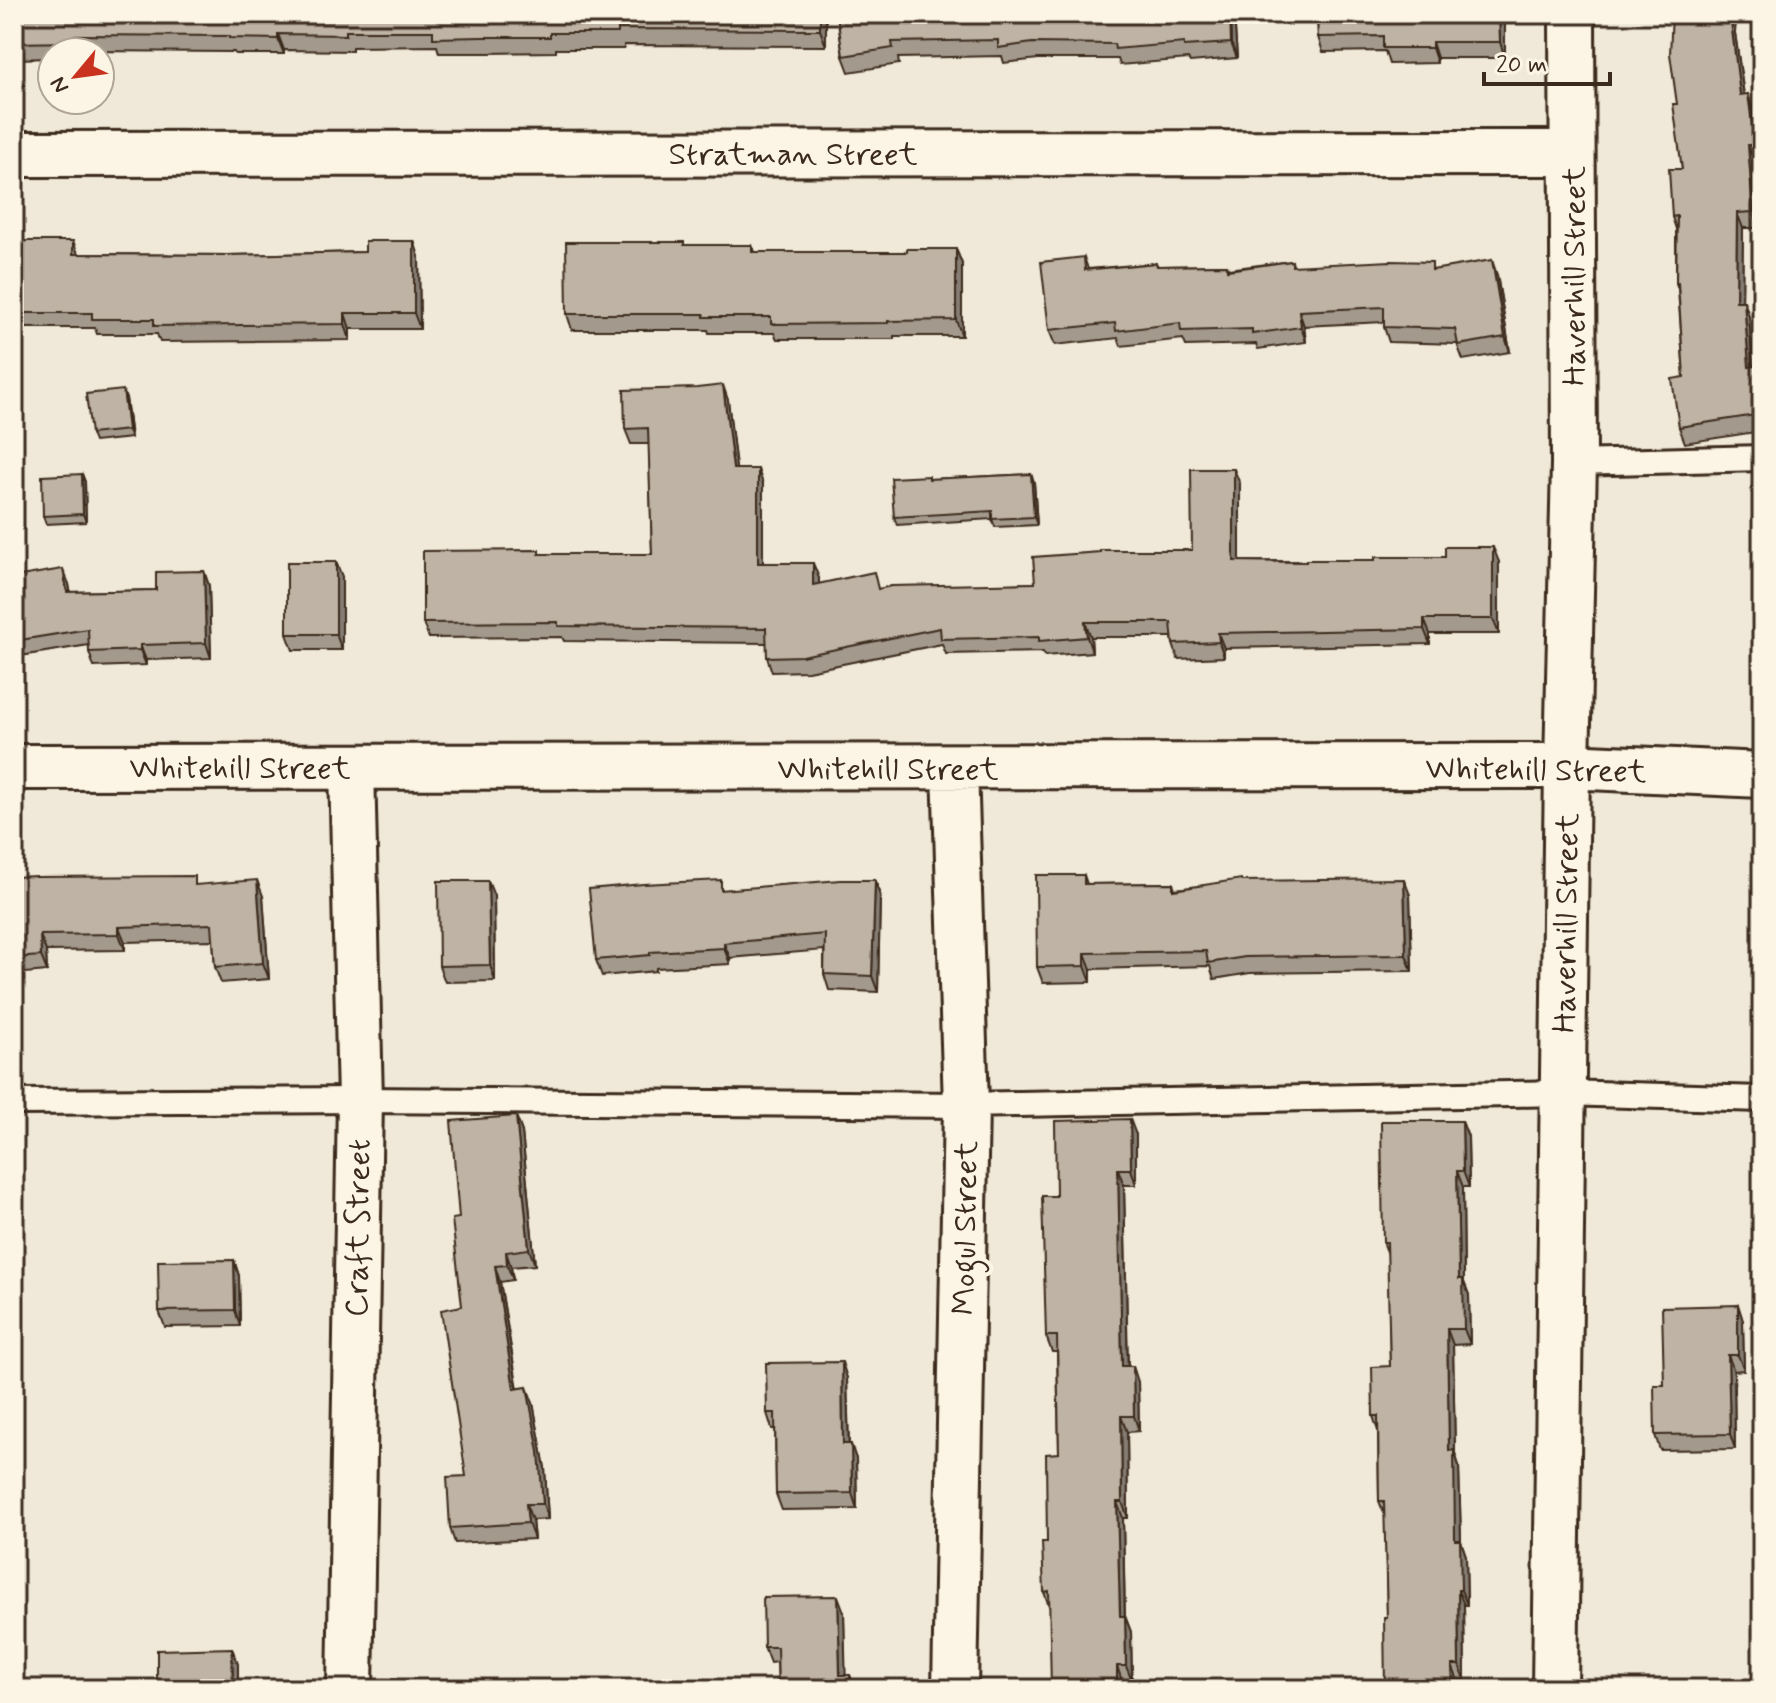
<svg xmlns="http://www.w3.org/2000/svg" width="1776" height="1703" font-family="Mynerve,sans-serif">
<style>
.lines{fill:none;stroke-linecap:round;stroke-linejoin:round}
.lane-casing{stroke:#3b2a1e;stroke-width:30}
.street-casing{stroke:#3b2a1e;stroke-width:50}
.lane{stroke:#fcf5e5;stroke-width:24}
.street{stroke:#fcf5e5;stroke-width:44}
.wall{fill:#a39a8d;stroke:#3b2a1e;stroke-width:2}
.shaded-wall{fill:#857d73;stroke:#3b2a1e;stroke-width:2}
.building{fill:#beb3a4;stroke:#3b2a1e;stroke-width:2}
.labels{text-anchor:middle;stroke-width:8;stroke-linejoin:round;paint-order:stroke}
.street-label{font-size:32px;fill:#3b2a1e;stroke:#fcf5e5}
</style>
<rect width="100%" height="100%" fill="#f0e9d9"/>
<filter id="ink" filterUnits="userSpaceOnUse"><feTurbulence type="fractalNoise" baseFrequency=".0125" numOctaves="2"/><feDisplacementMap in="SourceGraphic" scale="16" xChannelSelector="R" yChannelSelector="G"/><feConvolveMatrix kernelMatrix="1 2 1 2 8 2 1 2 1" color-interpolation-filters="sRGB"/></filter>
<g filter="url(#ink)">
<g class="lines">
<g class="lane-casing">
<path id="lane" d="M1574,463L1762,458
M14,1102L360,1100L966,1105L1563,1093L1762,1099"/>
</g>
<g class="street-casing">
<path id="street" d="M14,154L1572,153
M14,767L1567,766L1762,775
M350,1689L360,1100L352,767
M955,1689L966,1105L955,768
M1555,1689L1567,766L1574,463L1572,14"/>
</g>
<use href="#lane" class="lane"/>
<use href="#street" class="street"/>
</g>
<path class="wall" d="M14,14H826V46L624,45V49H556V52L488,53H439L437,46L352,47V51L284,50V54H235L234,52L81,51L52,52V58L14,59Z
M837,14H1234L1237,58L1190,62L1188,59L1120,65L1118,59H1038L1004,63L1002,56L898,58L899,64L849,72L843,56Z
M1317,14H1505V58H1437V63L1389,64L1385,51L1323,52L1318,37Z
M1672,14H1736L1735,33L1744,95L1748,94L1753,110L1760,160L1754,161L1759,228H1743L1742,301H1744L1749,316L1753,366L1762,365V431L1685,443L1679,427L1684,377L1678,289L1676,283V229L1672,217L1682,169Z
M73,241L78,254L228,255L365,252L414,241L419,257L420,329H350V340L160,342L157,334H97L95,328H14V245Z
M686,245H752L755,252H907L956,249L962,264V336H894V339H777L774,333H709L708,330H572L567,314Z
M1084,257L1088,269L1156,263L1158,266L1227,265L1228,269L1292,261L1293,266L1435,270L1497,275L1510,352L1463,360L1457,344L1389,342L1384,327V322L1304,326L1306,342L1258,349L1256,344L1186,346L1183,339L1121,346L1118,338L1055,345L1049,330Z
M126,398L131,438L94,442L91,434Z
M728,400L736,469L763,484V563L819,578V584L880,589L1035,583L1192,550L1240,484V561L1499,562V634H1430V644L1224,648V657L1178,659L1173,644L1172,637H1091L1092,652L1045,656L1043,652L946,654L942,644L808,671L772,672L767,657V643L564,641L562,637L429,638L423,623L541,554H652L649,444H631L625,429Z
M82,474L85,482L86,522L46,524L43,516Z
M1031,474L1034,482L1037,525L995,527L992,519L897,525L894,517L930,479Z
M336,562L342,577V650H293L287,634Z
M204,571L209,586L211,658L146,660V665L94,667L89,652V645L14,657V599L69,584L70,592L156,590Z
M1084,875L1087,884L1173,883L1175,889L1242,881L1410,895L1412,971L1250,973L1214,979L1210,966L1091,969V982L1043,983L1037,967Z
M14,877L198,885L263,896L269,979L221,983L215,967L213,940L125,942V950L46,951L47,971L14,974Z
M875,880L880,896L878,992L829,990L824,974V950L730,958V964L656,968V971L602,976L596,960L724,890Z
M494,896L495,981L445,982L439,966Z
M516,1116L522,1132L535,1265L511,1267L513,1280L500,1282L518,1389L533,1403L545,1468L548,1519L532,1520L534,1539L455,1543L450,1528L466,1476L462,1306Z
M1136,1135V1185H1124L1128,1366L1138,1382L1139,1431L1127,1432L1128,1518H1123L1125,1616L1131,1632L1132,1681H1122L1049,1606L1044,1592L1047,1542L1059,1453L1057,1352H1052L1046,1336L1056,1196Z
M1468,1137L1469,1187H1463L1464,1282L1469,1295L1470,1344L1453,1345L1455,1453L1459,1466L1461,1541L1466,1556L1467,1605H1464L1465,1680L1458,1681V1689H1385L1387,1617L1385,1516L1379,1501L1378,1431L1373,1416L1390,1366L1388,1254L1383,1242Z
M234,1260L239,1276L240,1326L165,1327L159,1311Z
M1738,1305L1743,1321L1744,1370L1734,1371L1735,1449L1660,1450L1655,1435L1664,1385Z
M847,1378L849,1444L856,1459L857,1509L782,1510L776,1494L775,1429H772L767,1413Z
M844,1612L845,1675H850L855,1689H778L777,1662L770,1663L764,1647Z"/>
<path class="shaded-wall" d="M820,14H826V46L820,30Z
M1230,14H1234L1237,58L1231,43Z
M1499,14H1505V58L1500,42Z
M1730,14H1736L1735,33L1746,111L1740,95Z
M278,34L284,50V54L278,39Z
M75,35L81,52H79L75,42Z
M1432,42L1437,58V63L1432,48Z
M1748,94L1753,110L1760,160L1755,145Z
M1748,145L1754,161L1759,228L1753,212Z
M1737,213L1743,228L1742,317L1736,301Z
M73,241L79,256L73,254Z
M414,241L419,257L420,329L414,313Z
M956,249L962,264V336L956,320Z
M1492,260L1497,275L1510,352L1505,337Z
M1744,301L1749,316L1754,383L1749,367Z
M1299,311L1304,326L1306,342L1301,327Z
M345,313L350,329V340L345,324Z
M723,385L728,400L738,484L733,469Z
M123,390L126,398L131,438L128,430Z
M758,469L763,484V578L758,563Z
M1234,469L1240,484V576L1234,561Z
M82,474L85,482L86,522L83,514Z
M1031,474L1034,482L1037,525L1034,517Z
M1493,547L1499,562V634L1493,619Z
M336,562L342,577V650L336,634Z
M813,563L819,578V600L813,585Z
M63,569L69,584L73,607L67,592Z
M204,571L209,586L211,658L206,643Z
M1424,619L1430,634V644L1424,629Z
M1085,622L1091,637L1092,652L1087,637Z
M1218,633L1224,648V657L1219,642Z
M140,645L146,660V665L140,650Z
M1404,879L1410,895L1412,971L1406,955Z
M257,880L263,896L269,979L263,963Z
M875,880L880,896L878,992L872,976Z
M488,881L494,896L495,981L490,965Z
M119,927L125,942V950L119,934Z
M40,935L46,951L47,971L41,956Z
M724,943L730,958V964L724,948Z
M1085,953L1091,969V982L1085,966Z
M516,1116L522,1132L535,1265L529,1249Z
M1130,1119L1136,1135V1185L1131,1169Z
M1462,1121L1468,1137L1469,1187L1463,1171Z
M1118,1169L1124,1185L1128,1382L1122,1366Z
M1457,1171L1463,1187L1464,1282L1469,1295L1470,1344L1464,1329L1459,1279Z
M506,1252L511,1267L513,1280L507,1265Z
M234,1260L239,1276L240,1326L235,1310Z
M495,1266L500,1282L520,1405L514,1389Z
M1738,1305L1743,1321L1744,1370L1738,1355Z
M1447,1329L1453,1345L1455,1453L1459,1466L1461,1541L1466,1556L1467,1605L1461,1590L1455,1540L1449,1451Z
M1728,1355L1734,1371L1735,1449L1730,1434Z
M842,1362L847,1378L849,1459L843,1444Z
M1133,1366L1138,1382L1139,1431L1134,1416Z
M527,1387L533,1403L545,1468L548,1519L543,1504Z
M1121,1416L1127,1432L1128,1518L1122,1502Z
M851,1444L856,1459L857,1509L852,1493Z
M1117,1502L1123,1518L1125,1632L1120,1616Z
M526,1504L532,1520L534,1539L528,1523Z
M1458,1590L1464,1605L1465,1680L1459,1665Z
M838,1596L844,1612L846,1689L840,1675Z
M1125,1616L1131,1632L1132,1681L1126,1666Z
M232,1648L238,1664V1689H233Z
M1452,1665L1458,1681V1689H1453Z
M1117,1666L1122,1681V1689H1117Z
M850,1675L855,1689H850Z"/>
<path class="building" d="M14,14H820V30L618,29V33H550V37H482L433,38V31H346V35L278,34V39L229,38V36L75,35V42L14,43Z
M837,14H1230L1231,43L1184,46V43L1115,49L1114,44L1032,43L998,48V40L892,42L893,48L843,56Z
M1317,14H1499L1500,42H1432V48H1383V36L1318,37Z
M1672,14H1730L1740,95L1748,94L1755,145H1748L1753,212L1737,213L1736,301H1744L1749,367L1762,365V414L1679,427L1672,379L1684,377L1678,283H1676L1677,216L1672,217L1669,169H1682L1673,104H1677L1670,54Z
M24,241H73V254L228,255L365,252V241H414V313H345V324L154,326V319H92V313H14V245H24Z
M566,242H684V245H752V252H907V249H956V320L888,321V323L771,324V317H704V314H567Z
M1084,257L1085,270L1156,263L1157,266L1227,265V270L1292,261V266L1391,261L1432,262V270L1492,260L1505,337L1458,345L1455,329L1384,327V307L1299,311L1301,327L1252,334V329L1181,331L1180,323L1116,331L1115,323L1049,330L1041,262Z
M723,385L733,469H758V563H813V585L874,572L878,589L891,586L1035,583L1033,557L1100,552V550H1192L1191,469H1234V561L1306,562V560H1375V557H1445V547H1493V619H1424V629L1218,633L1219,642L1173,644L1171,622H1085L1087,637L1039,641V637L941,639L940,628L802,656L767,657L766,628L558,626V622L423,623V551L539,550V554H652L648,428L625,429L624,390L697,388Z
M123,390L128,430L91,434L86,394Z
M82,474L83,514L43,516L42,476Z
M1031,474L1034,517L992,519V511L894,517L891,478L929,476V479Z
M287,562H336V634H287Z
M63,569L67,592L156,590V572L204,571L206,643L140,645V650L89,652L88,629L14,641V599H18L14,577Z
M1036,875H1084V884L1173,883V890L1241,879L1242,881L1404,879L1406,955L1245,957L1208,963L1206,951L1085,953V966L1037,967Z
M36,876V877L195,876V885L257,880L263,963L215,967L212,924L119,927V934L40,935L41,956L14,958V877Z
M721,880V890L840,880H875L872,976L824,974L825,934L724,943V948L650,952V955L596,960L589,889L643,884Z
M438,881H488L490,965L439,966Z
M516,1116L529,1249L506,1252L507,1265L495,1266L514,1389L527,1387L539,1452L543,1504H526L528,1523L450,1528L447,1477L466,1476L441,1310L462,1306L452,1219L459,1218L451,1121Z
M1130,1119L1131,1169H1118L1122,1366H1133L1134,1416H1121L1122,1502H1117L1120,1616H1125L1126,1666H1117V1689H1051L1049,1591L1044,1592L1042,1542H1047L1046,1454L1059,1453L1057,1336H1046L1042,1196H1056L1055,1121Z
M1381,1121H1462L1463,1171H1457L1459,1279H1463L1464,1329H1447L1449,1451L1454,1450L1455,1540H1460L1461,1590H1458L1459,1665H1452L1453,1689H1385L1384,1617H1387L1384,1501H1379L1378,1416H1373L1372,1367L1390,1366L1387,1242H1383Z
M234,1260L235,1310L159,1311L158,1261Z
M1738,1305V1355H1728L1730,1434L1655,1435L1654,1385H1664L1662,1307Z
M842,1362L843,1444H851L852,1493L776,1494L775,1413H767L766,1363Z
M838,1596L840,1675H850V1689H778L777,1647H764L763,1597Z
M232,1648L233,1689H157V1650Z"/>
</g>
<g class="labels">
<g class="street-label">
<text x="793" y="164">Stratman Street</text>
<text transform="translate(1573 276) rotate(-90)" y="11">Haverhill Street</text>
<text x="240" y="778">Whitehill Street</text>
<text x="888" y="779">Whitehill Street</text>
<text transform="translate(1536 769) rotate(1)" y="11">Whitehill Street</text>
<text transform="translate(1565 923) rotate(-89)" y="11">Haverhill Street</text>
<text transform="translate(357 1228) rotate(-89)" y="11">Craft Street</text>
<text transform="translate(964 1228) rotate(-89)" y="11">Mogul Street</text>
</g>
</g>
<rect width="1776" height="1703" fill="none" stroke="#fcf5e5" stroke-width="48"/>
<rect x="24" y="24" width="1728" height="1655" fill="none" stroke="#3b2a1e" stroke-width="3" filter="url(#ink)"/>
<g transform="translate(76 76) rotate(241)"><circle r="38" fill="#fcf5e5" stroke="#afa495" stroke-width="2"/>
<path d="M0-6L14 30L0 20L-14 30Z" fill="#c8321e"/>
<text y="-12" font-size="22" font-weight="bold" text-anchor="middle" fill="#3b2a1e">N</text>
</g>
<path d="M1484 72v12h126v-12" fill="none" stroke="#3b2a1e" stroke-width="4"/>
<text x="1496" y="72" font-size="24" fill="#3b2a1e" stroke="#fcf5e5" stroke-width="6" paint-order="stroke">20 m</text>
</svg>
